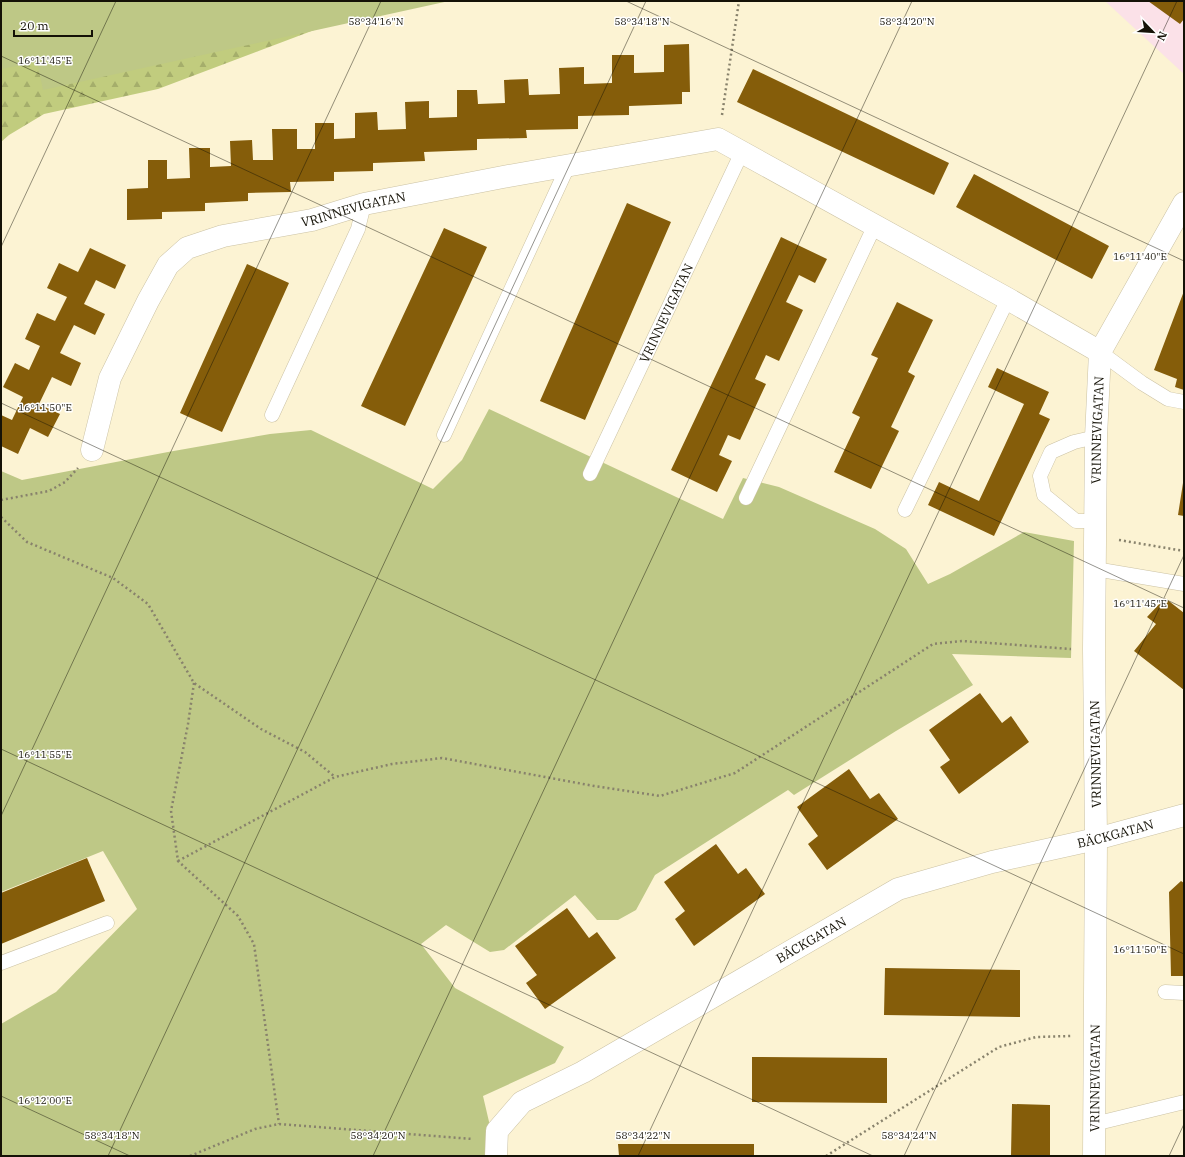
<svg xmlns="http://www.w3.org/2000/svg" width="1185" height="1157" font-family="'IBM Plex Serif',serif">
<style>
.education{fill:#fbe1e8}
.forest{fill:url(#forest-firs)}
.park{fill:#bec886}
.building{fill:#855d0a}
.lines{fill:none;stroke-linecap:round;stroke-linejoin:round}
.lane-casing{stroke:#cbc2a4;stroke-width:15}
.street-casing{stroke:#cbc2a4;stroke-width:23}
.path{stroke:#88826c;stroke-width:2.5;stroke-dasharray:2 3;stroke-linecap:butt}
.lane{stroke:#fff;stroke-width:14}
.street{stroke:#fff;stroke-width:22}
.ticks{fill:none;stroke:#151207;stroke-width:1;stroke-opacity:0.45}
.labels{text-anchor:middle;stroke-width:3;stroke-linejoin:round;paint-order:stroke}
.street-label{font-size:13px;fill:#151207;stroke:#fff}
.ticks-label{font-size:10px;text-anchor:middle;fill:#151207;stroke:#fff;stroke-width:3;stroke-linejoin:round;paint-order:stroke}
</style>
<defs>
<pattern id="forest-firs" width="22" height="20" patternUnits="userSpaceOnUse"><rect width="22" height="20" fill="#c1cc7e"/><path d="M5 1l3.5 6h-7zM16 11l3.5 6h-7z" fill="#a5ae6b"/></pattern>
</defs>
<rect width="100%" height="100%" fill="#fcf3d3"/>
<path class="education" d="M1105,1H1184V74Z"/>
<path class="forest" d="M1,1H391L158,89L44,114L9,135L1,142Z"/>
<path class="park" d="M1,1H449L43,90L37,62L1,69Z
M489,409L723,519L743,478L779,487L875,529L906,549L928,584L950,574L1024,532L1074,541L1071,658L952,654L973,685L896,731L794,795L788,790L655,875L636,910L618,920H597L575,895L504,950L490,952L446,925L421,944L455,988L564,1047L555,1063L483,1096L490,1126V1156H1V1024L56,992L137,909L103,851L1,892V471L22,480L168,452L270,434L311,430L433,489L462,460Z"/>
<path class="building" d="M1148,1H1184V19L1180,24Z
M689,44L690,92H682V104L629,106V115L578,116V129L526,130L527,138L477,139V150L424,152L425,161L373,163V171L334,172V181L290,182L291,192L248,193V201L205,203V211L162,212V219L127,220V189L148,188V160H167V179L190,178L189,148H210V167L231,166L230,141L252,140L253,160H273L272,129H297V149H315V123H334V139L355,138V113L377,112L378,130L406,129L405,102L429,101V118L457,117V90H477L478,104L505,103L504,80L528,79L529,95L560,94L559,68L584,67V84L612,83V55H634V73L664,72V45Z
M753,69L949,163L934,195L737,102Z
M974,174L1109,246L1092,279L956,207Z
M627,203L671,222L585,420L540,401Z
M444,228L487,247L405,426L361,406Z
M781,237L827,259L815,283L799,275L786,302L803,310L779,361L766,355L755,379L766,384L740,440L728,435L719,455L732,461L717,492L671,470Z
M90,248L126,265L115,289L96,280L84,304L105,314L95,335L74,325L60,353L81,363L71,386L52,377L39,404L60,414L48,437L30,428L18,454L1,446V415L12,420L23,397L3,387L15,363L29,370L40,346L25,339L37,313L55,321L67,297L47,288L59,263L78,272Z
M247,264L289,283L222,432L180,413Z
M1184,291V390L1175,387L1177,379L1154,370Z
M897,302L933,320L908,372L915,376L891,427L899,431L871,489L834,472L860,417L852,413L878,358L871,355Z
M997,368L1049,392L1039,414L1050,419L994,536L928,505L939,482L979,501L1024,404L988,387Z
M1183,483H1184V516L1178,515Z
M1165,598L1184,613V690L1134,651L1156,624L1147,617Z
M980,693L1002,723L1011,716L1029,742L959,794L940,767L950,760L929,730Z
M849,769L870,799L879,793L898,819L827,870L808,844L818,836L797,807Z
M716,844L738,874L746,868L765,894L694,946L675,919L685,911L664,882Z
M87,858L105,901L1,944V893Z
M1181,881L1184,883V976H1171L1169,892Z
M567,908L589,938L597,932L616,958L545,1009L526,983L537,975L515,946Z
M885,968L1020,970V1017L884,1015Z
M752,1057L887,1058V1103L752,1102Z
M1012,1104L1050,1105V1156H1011Z
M618,1144H754V1156H619Z"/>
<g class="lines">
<g class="lane-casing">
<g id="lane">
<path d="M1100,352L1142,383L1168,399L1184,402"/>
<path d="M272,415L358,229L364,204"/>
<path d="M444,435L568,166"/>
<path id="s1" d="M590,474L742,152"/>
<path d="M746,498L875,225"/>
<path d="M905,510L1008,299"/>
<path d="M1096,521H1076L1044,495L1040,476L1051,452L1074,442L1096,437"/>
<path d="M1095,569L1184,584"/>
<path d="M1,963L107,923"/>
<path d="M1165,992L1184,993"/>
<path d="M1094,1124L1184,1102"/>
</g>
</g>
<g class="street-casing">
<g id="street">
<path id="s2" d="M92,450L110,378L148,301L168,265L187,248L223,236L312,220L364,204L503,177L718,139L1008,299L1100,352"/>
<path id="s3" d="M496,1156L497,1131L522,1102L583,1072L898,889L992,862L1096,839L1184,815"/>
<path id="s4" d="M1094,1156L1096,839L1094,649L1096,437L1100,352L1184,203"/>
</g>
</g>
<path class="path" d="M722,115L739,1
M1,500L49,491L65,482L78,468
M1,517L27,542L113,578L148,604L194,683L261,729L305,752L335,777
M1119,540L1184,551
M194,683L188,724L171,811L178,861L238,916L254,944L279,1124
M178,861L335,777L392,764L442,758L594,786L660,796L735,773L933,644L963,641L1071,649
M190,1156L255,1129L279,1124L473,1139
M826,1156L999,1047L1036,1037L1071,1036"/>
<use href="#lane" class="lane"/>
<use href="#street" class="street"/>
</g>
<path class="ticks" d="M626,1L1184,261M1,56L1184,608M1,247L116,1M1,403L1184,954M1,749L873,1156M1,816L381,1M1,1096L130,1156M108,1156L646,1M373,1156L912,1M638,1156L1177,1M904,1156L1184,555M1169,1156L1184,1124"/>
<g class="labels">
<g class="street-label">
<text dy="5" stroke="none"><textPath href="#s2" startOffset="398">VRINNEVIGATAN</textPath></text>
<text dy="5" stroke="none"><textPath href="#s1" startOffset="178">VRINNEVIGATAN</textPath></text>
<text dy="5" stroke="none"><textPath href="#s4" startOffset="726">VRINNEVIGATAN</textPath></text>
<text transform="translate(1095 754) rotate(-91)" y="5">VRINNEVIGATAN</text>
<text dy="5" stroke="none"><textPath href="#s3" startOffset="720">BÄCKGATAN</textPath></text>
<text dy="5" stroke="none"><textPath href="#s3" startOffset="395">BÄCKGATAN</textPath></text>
<text dy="5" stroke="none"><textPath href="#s4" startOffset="78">VRINNEVIGATAN</textPath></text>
</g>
</g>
<g class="ticks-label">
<text x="376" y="25">58°34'16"N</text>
<text x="642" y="25">58°34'18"N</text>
<text x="907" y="25">58°34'20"N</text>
<text x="45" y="64">16°11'45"E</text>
<text x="1140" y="260">16°11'40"E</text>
<text x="45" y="411">16°11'50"E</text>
<text x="1140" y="607">16°11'45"E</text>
<text x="45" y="758">16°11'55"E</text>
<text x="1140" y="953">16°11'50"E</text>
<text x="45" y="1104">16°12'00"E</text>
<text x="112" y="1139">58°34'18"N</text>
<text x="378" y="1139">58°34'20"N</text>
<text x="643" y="1139">58°34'22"N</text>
<text x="909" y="1139">58°34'24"N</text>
</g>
<rect width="1185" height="1157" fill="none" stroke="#151207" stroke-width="4"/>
<g transform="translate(1153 32) rotate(115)" stroke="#ffffff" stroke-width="3" paint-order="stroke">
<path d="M0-3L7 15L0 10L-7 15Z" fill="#151207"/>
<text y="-6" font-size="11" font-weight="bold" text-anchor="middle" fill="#151207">N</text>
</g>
<path d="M14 30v6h78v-6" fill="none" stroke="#151207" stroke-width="2"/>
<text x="20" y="30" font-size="12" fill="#151207" stroke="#ffffff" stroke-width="3" paint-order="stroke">20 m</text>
</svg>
